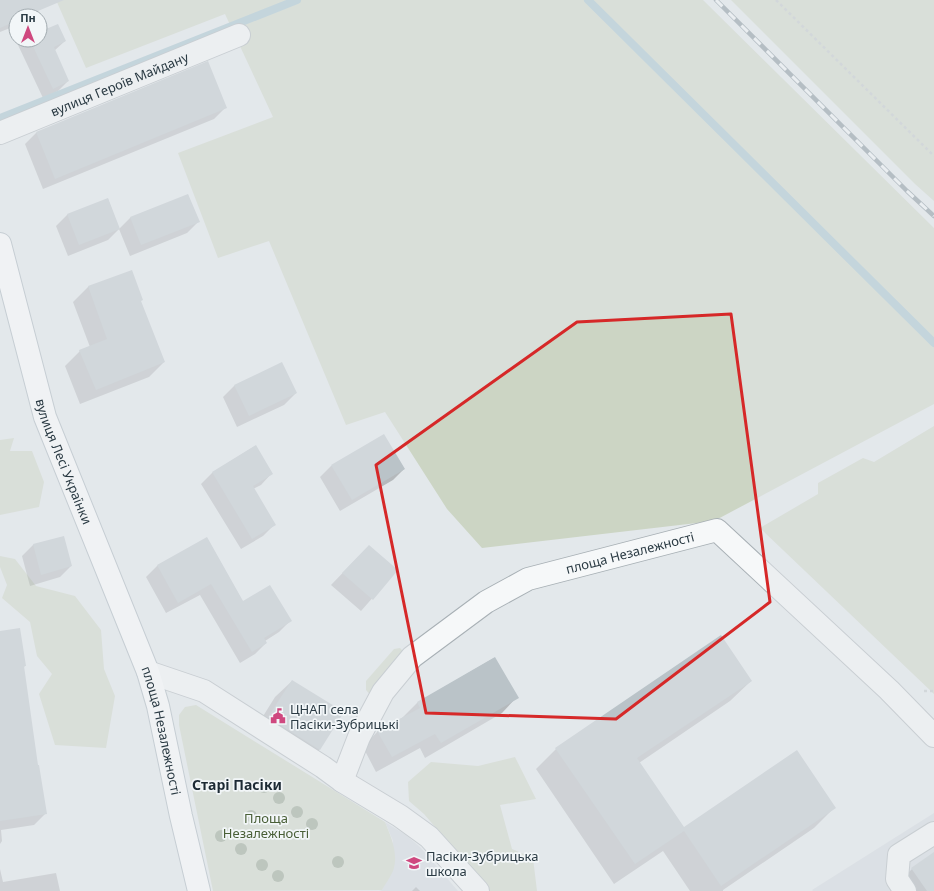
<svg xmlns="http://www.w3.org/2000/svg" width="934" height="891" font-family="'Noto Sans',sans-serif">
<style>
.built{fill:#d1d8dd}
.green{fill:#ccd5c4}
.shadow{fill:#0003}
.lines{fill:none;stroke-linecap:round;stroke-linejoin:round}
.stream{stroke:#9ebfcb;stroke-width:8}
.building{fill:#bac3c8}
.minor-casing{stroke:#a8b0b5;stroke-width:24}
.major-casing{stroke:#a2afb7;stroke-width:24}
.path{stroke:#bdc3c6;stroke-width:2.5;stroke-dasharray:3 3;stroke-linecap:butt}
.minor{stroke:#f6f8f9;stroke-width:22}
.major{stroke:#fff;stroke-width:22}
.rail-casing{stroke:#7c8c95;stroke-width:4.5}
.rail{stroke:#f2f6f8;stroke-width:3;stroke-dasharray:9;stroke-linecap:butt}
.tree{fill:#8e9d88}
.marked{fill:none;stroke:#d62828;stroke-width:3;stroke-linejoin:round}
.labels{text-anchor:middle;stroke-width:3.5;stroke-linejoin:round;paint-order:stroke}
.street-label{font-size:13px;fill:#2a3a43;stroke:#f2f6f8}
.poi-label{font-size:13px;fill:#2a3a43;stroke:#f2f6f8;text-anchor:start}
.park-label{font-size:13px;fill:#495f37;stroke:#f2f6f8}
.neighbourhood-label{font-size:14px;font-weight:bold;fill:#1c2a34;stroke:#f2f6f8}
</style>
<rect width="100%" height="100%" fill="#e3e8eb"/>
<path class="built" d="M934,813V891H813L812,890Z
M385,822L406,835L420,847L458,891H379L382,890L393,841Z"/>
<path class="green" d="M56,0H703L934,228V404L714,521L482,548L447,509L385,412L346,425L269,241L218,258L178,153L273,117L225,14L86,68Z
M731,0H934V201L915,184Z
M934,426V694L760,528L818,494V483L863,458L874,462Z
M14,438L10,451H32L44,482L39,507L0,515V440Z
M0,556L15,559L36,586L75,596L101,630L104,669L115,696L106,748L55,745L39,694L52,674L37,656L30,622L2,598L7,585L0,567Z
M400,648L403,651L377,703L366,690V681L394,649Z
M196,705L385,822C391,837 399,854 393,871C390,878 385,884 382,890L213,891L179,725V715L185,707Z
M515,757L536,799L500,805L512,849L533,858L537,891H490L424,814L409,801L408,782L431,762L478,766Z"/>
<path class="shadow" d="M0,0H32L39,16H16V40H40V18L46,31L65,41L54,51L68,81L58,91L43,98L10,28L0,32Z
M207,63L225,108L214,119L43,189L25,144L36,133Z
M188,195L198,222L187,233L130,256L119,229L108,240L68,256L56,226L67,215L108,199L119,229L130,218Z
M131,272L140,301L164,362L149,377L80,404L65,366L80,351L90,347L73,302L88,287Z
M281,364L296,393L284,405L237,427L223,397L234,386Z
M255,446L272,473L261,485L253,489L274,525L263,536L241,549L201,484L212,473Z
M331,466L404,469L393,480L340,511L320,477Z
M63,537L71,566L60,577L30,586L22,556L33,545Z
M207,538L243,602L290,621L279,632L265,641L266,643L255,654L240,663L200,595L166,613L146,577L157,566Z
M358,557L397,570L361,611L331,585Z
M0,632L25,666L23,668L37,766L46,813L34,825L1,830L2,841L0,844Z
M494,658L517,697L502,713L425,758L420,748L376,772L363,747L378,731L402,718L417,703Z
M292,681L342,713L319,750L302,766L252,734L275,697Z
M751,681L730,701L639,763L684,828L834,808L814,828L723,890V891H690L663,851L614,884L536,769L556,749Z
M934,853V891H890L912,869Z
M0,869L3,882L56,873L60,891H0Z
M416,887L420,891H412Z"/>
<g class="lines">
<path class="stream" d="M588,0L934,343
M0,118L297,0"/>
</g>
<path class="building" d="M0,0H64L38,11L46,29L58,24L66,41L54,47L69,81L53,89L30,40H40V16H16V21L0,28Z
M208,61L227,108L55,179L36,132Z
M188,194L200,222L141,245L130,217Z
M108,198L120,229L79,245L67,214Z
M132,270L143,300L141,301L165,362L96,390L79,350L107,339L88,286Z
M282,362L297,393L249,416L234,385Z
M384,434L405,469L352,500L331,465Z
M256,445L273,474L253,486L276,525L252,539L212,472Z
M64,536L72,566L41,575L33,544Z
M207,537L243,601L270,585L292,621L264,638L267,643L252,652L211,584L178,603L157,565Z
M369,545L398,570L373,600L342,573Z
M20,628L26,666H24L38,765H39L47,814L0,821V631Z
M721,635L752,681L637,758L684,827L797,750L836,808L721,886L684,831L635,864L555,748Z
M495,657L519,698L441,743L435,734L392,757L377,731L420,708L417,702Z
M292,680L344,712L320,750L268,717Z
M934,852V891H927L911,868Z"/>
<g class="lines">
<g class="minor-casing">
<g id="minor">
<path id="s1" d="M0,133L239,35"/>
<path d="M148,672L204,691L323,767L342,781L400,816L429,837L478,891"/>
<path id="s2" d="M342,781L359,737L383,692L412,657L486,602L528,579L717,530L889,690L934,736"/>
<path d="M905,891L897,879L899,855L934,833"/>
</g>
</g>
<g class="major-casing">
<g id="major">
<path id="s3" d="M0,244L45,417L148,672L158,706L181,816L199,891"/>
</g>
</g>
<path class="path" d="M776,0L934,156
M924,691H934"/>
<use href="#minor" class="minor"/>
<use href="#major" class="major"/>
<g class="rail-casing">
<path id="rail" d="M716,0L907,191L934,216"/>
</g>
<use href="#rail" class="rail"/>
</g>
<g class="tree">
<circle cx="264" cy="787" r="6"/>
<circle cx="279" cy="798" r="6"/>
<circle cx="297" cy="812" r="6"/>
<circle cx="251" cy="816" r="6"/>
<circle cx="312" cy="824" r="6"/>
<circle cx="221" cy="836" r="6"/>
<circle cx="241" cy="849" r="6"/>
<circle cx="338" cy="862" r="6"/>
<circle cx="262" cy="865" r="6"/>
<circle cx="278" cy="876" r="6"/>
</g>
<path d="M0 0H934V891H0ZM731,314L770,602L616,719L426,713L376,465L577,322Z" fill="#e3e8eb" fill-opacity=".55" fill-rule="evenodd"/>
<path class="marked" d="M731,314L770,602L616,719L426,713L376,465L577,322Z"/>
<defs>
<g id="civic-bare" transform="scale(1.2)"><path d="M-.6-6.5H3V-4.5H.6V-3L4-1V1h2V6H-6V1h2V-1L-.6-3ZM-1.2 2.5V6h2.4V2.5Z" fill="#cf487f" stroke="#f2f6f8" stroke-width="2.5" paint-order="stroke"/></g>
<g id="school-bare" transform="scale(1.2)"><path d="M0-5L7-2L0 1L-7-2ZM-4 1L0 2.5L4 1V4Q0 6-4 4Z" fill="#cf487f" stroke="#f2f6f8" stroke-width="2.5" paint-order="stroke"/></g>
</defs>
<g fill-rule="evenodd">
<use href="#civic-bare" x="278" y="716"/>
<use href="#school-bare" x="414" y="863"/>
</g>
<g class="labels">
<g class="street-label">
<text dy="5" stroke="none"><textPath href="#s1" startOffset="129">вулиця Героїв Майдану</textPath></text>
<text dy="5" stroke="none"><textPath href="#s3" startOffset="227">вулиця Лесі Українки</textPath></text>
<text dy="5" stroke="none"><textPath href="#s2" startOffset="389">площа Незалежності</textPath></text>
<text dy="5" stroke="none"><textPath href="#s3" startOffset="514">площа Незалежності</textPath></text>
</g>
<g class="poi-label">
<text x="290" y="714">ЦНАП села<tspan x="290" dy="15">Пасіки-Зубрицькі</tspan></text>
<text x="426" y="861">Пасіки-Зубрицька<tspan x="426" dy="15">школа</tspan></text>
</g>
<g class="park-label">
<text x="266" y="823">Площа<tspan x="266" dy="15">Незалежності</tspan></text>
</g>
<g class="neighbourhood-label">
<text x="237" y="790">Старі Пасіки</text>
</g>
</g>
<g transform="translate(28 28)"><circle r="19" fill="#f2f6f8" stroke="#a2abb0"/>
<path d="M0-3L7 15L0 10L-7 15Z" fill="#cf487f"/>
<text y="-6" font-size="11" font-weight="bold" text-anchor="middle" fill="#2a3a43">Пн</text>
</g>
</svg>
